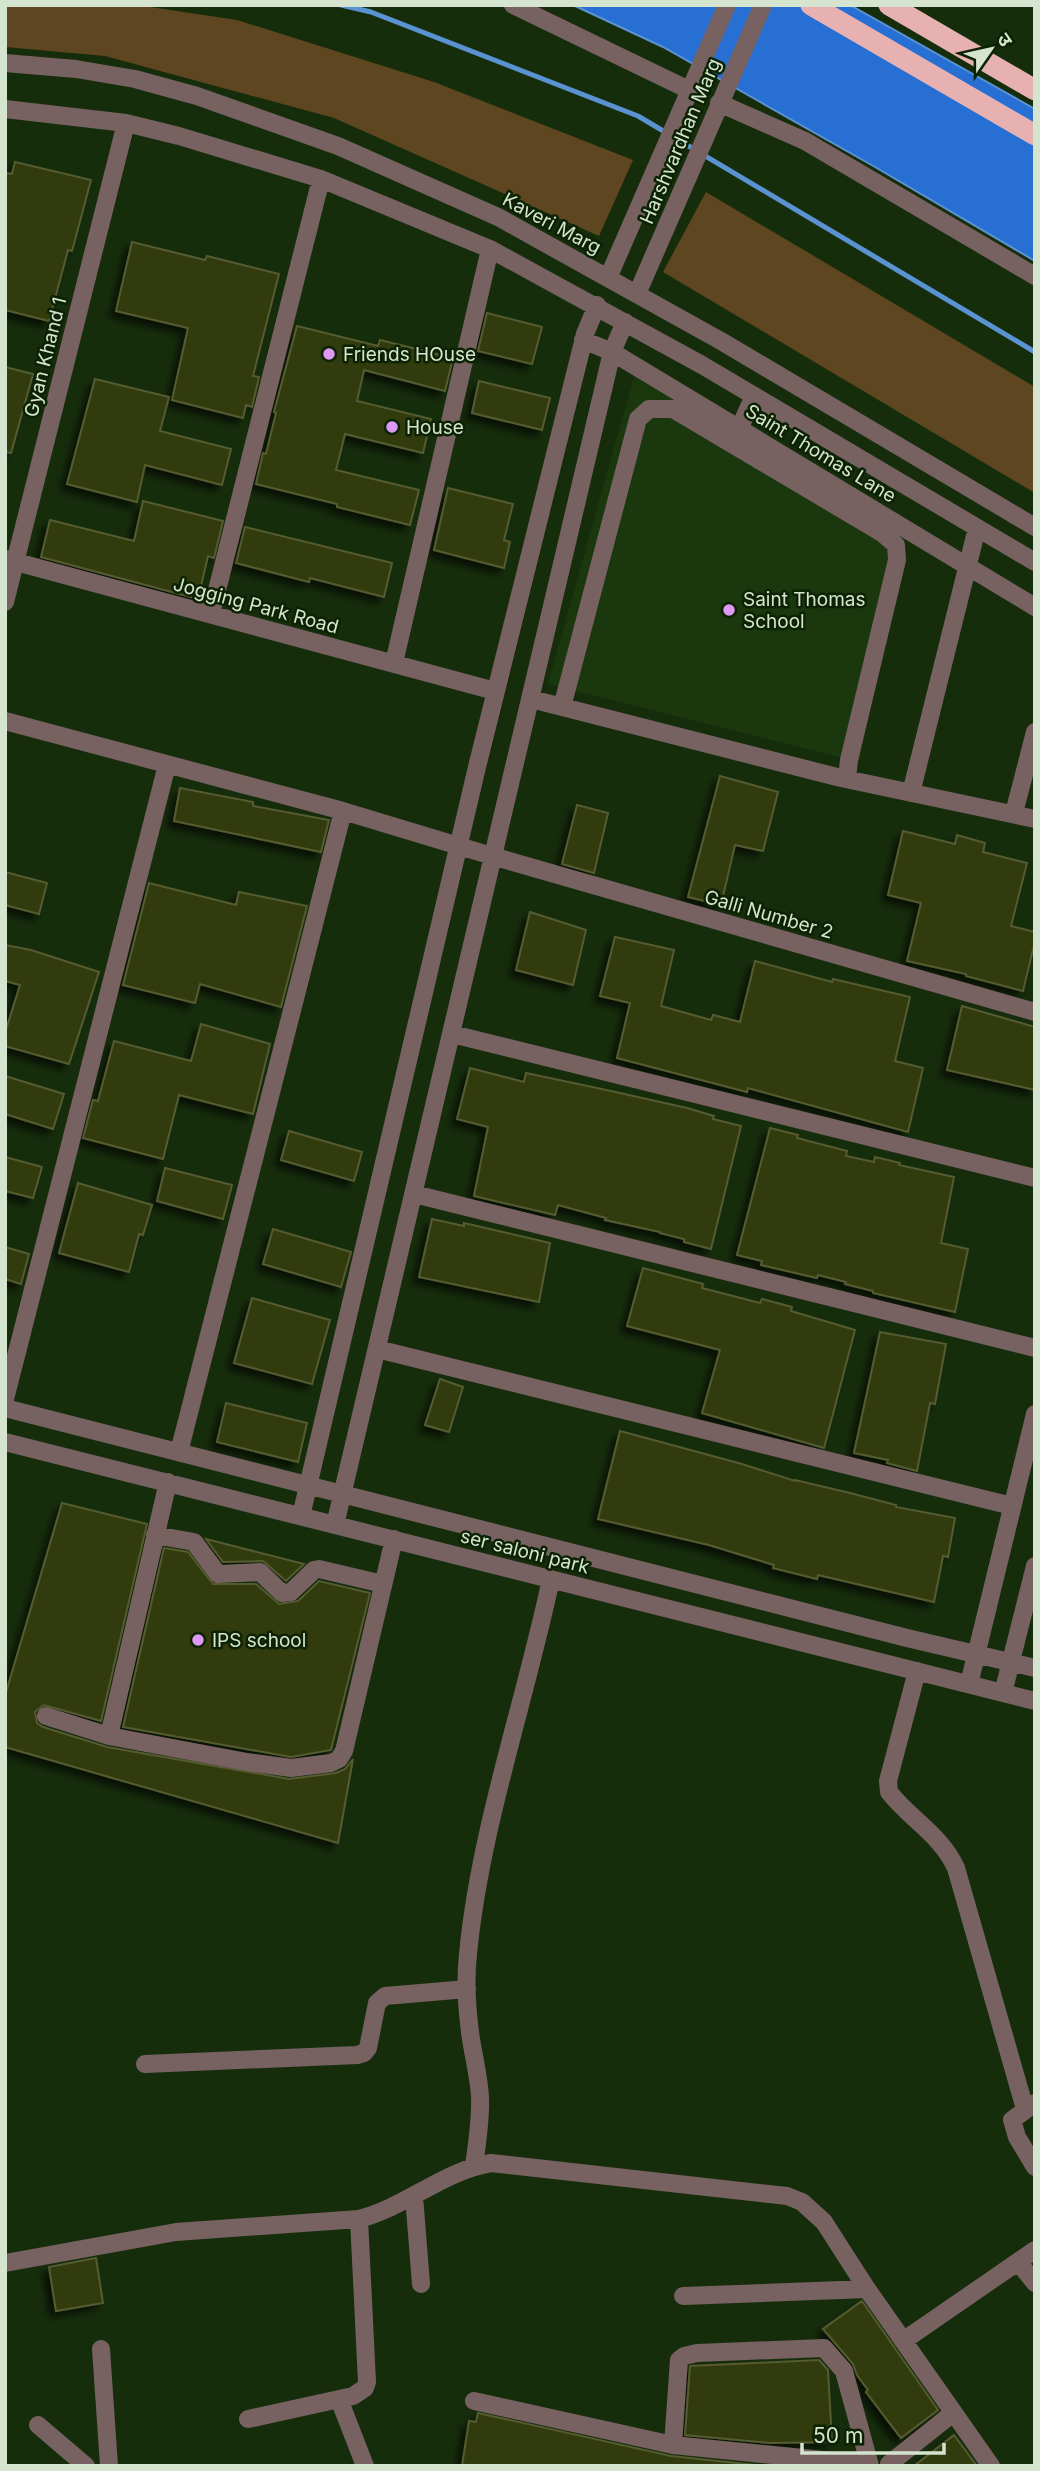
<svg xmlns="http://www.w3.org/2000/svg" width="1040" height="2471" font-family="Inter,'Noto Sans Devanagari',sans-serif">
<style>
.built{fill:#1b370e}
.green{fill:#5e4620}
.water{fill:#276fd2;stroke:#5b92d1;stroke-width:2}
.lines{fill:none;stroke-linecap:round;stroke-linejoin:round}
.stream{stroke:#5b92d1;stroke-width:5}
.building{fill:#333a0b;stroke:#545b31;stroke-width:2;filter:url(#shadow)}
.minor{stroke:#776161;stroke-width:18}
.highway{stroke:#e7b1b2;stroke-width:21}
.poi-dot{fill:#dd99f3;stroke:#0c2303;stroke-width:2.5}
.labels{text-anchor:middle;stroke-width:5;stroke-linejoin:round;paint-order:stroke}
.street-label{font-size:19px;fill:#d5e4cf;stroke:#0c2303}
.poi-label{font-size:19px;fill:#d5e4cf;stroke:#0c2303;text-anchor:start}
</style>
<defs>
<filter id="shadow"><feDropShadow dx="-6" dy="6" stdDeviation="3.5" flood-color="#0009"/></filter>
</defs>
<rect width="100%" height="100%" fill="#162d0c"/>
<path class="built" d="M634,376L905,537L859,762L548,684Z"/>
<path class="green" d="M5,5H137L237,20L434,82L633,160L599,236L334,118L105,56L5,47Z
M706,192L1035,387V493L663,272Z"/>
<path class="water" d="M573,5H850L1035,109V261L875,167L663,47Z"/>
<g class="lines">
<path class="stream" d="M341,5L371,12L638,116L1035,352"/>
</g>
<path class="building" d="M15,162L91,180L72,251L68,250L49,321L5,310V173L12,174Z
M132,242L205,260L207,256L279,274L253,376L259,377L252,407L246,405L243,418L172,400L188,328L116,311Z
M487,313L542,327L532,364L478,351Z
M297,326L378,346L380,340L453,358L445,391L364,370L357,401L431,419L423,453L345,434L336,470L419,490L410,525L337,507V504L256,484L263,453L266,454L276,413L274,412Z
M5,367L33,374L11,453L5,452Z
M95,379L169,397L160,431L231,449L222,485L145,465L137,502L67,484Z
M479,381L550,398L542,430L472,413Z
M448,488L513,504L504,540L510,542L504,568L434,550Z
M143,501L223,521L214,558L208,556L198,599L41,557L50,520L134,541Z
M245,527L392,563L384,597L310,578L309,582L236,563Z
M720,776L778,792L763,851L735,845L721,905L688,897Z
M180,788L253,802V806L329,820L321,852L174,821Z
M577,805L608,813L594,873L562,864Z
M903,831L955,844L957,835L985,843L983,852L1027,863L1011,926L1035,932V941L1023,991L966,976V974L907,961L921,903L888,895Z
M5,872L47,883L39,914L5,905Z
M149,883L236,905L239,892L307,906L281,1007L200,984L195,1003L123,985Z
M530,912L586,930L573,985L516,970Z
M615,937L674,950L661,1006L711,1020L713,1015L740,1022L755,961L832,982L833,979L910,997L895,1061L923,1068L908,1132L748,1088L747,1092L617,1058L630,1003L600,996Z
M5,945L31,950L99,972L69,1064L5,1046V1033L20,985L5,981Z
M962,1006L1035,1027V1090L947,1070Z
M201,1024L270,1044L253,1114L179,1095L163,1159L83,1138L93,1100L98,1101L114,1041L191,1061Z
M470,1068L524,1082L526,1073L611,1091L687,1108L714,1116L713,1119L741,1126L711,1249L684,1242V1239L660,1233V1232L605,1220L606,1218L558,1205L555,1215L474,1196L488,1127L457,1119Z
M5,1076L64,1094L53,1129L5,1114Z
M770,1128L798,1135L797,1138L847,1151L846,1156L874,1162L875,1157L900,1163L899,1165L954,1177L941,1243L968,1249L955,1312L873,1293V1291L845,1284L846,1282L818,1275L817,1278L761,1265L762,1261L737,1255Z
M289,1131L362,1152L354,1181L281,1160Z
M5,1157L42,1167L33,1198L5,1191Z
M165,1168L232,1185L223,1219L157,1201Z
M78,1183L152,1205L143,1235L139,1234L129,1272L59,1253Z
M432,1219L464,1226V1223L550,1243L539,1302L419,1277Z
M273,1229L351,1252L341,1287L263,1264Z
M5,1247L29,1254L21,1284L5,1279Z
M643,1268L703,1284L702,1288L760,1303L762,1299L792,1307L791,1311L855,1330L824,1448L702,1413L720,1350L627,1326Z
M252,1298L330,1320L312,1384L234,1363Z
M880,1332L946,1344L935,1404L930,1403L917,1471L887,1463L888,1460L854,1453Z
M440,1379L463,1387L449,1432L425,1425Z
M226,1403L307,1423L298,1462L217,1442Z
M620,1431L742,1464L795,1481V1480L850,1493L896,1505V1507L955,1518L948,1557L943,1556L934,1602L818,1575L817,1579L773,1568L774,1565L709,1545L598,1519Z
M62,1503L147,1524L101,1721L44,1705L35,1712L37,1723L43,1727L107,1747L289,1779L336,1773L345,1769L353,1759L338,1843L5,1747V1696Z
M206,1539L304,1564L286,1581L263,1561L223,1562Z
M164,1548L188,1552L213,1584H256L279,1604L298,1601L319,1581L370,1593L331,1750L291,1757L123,1727Z
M96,2258L103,2303L56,2311L49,2267Z
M862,2301L938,2410L901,2438L866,2392L868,2390L857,2375L853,2364L823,2329Z
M819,2360L828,2370L832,2442L770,2443L685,2435L690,2366Z
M478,2413L671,2456L765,2466H462L469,2421L476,2422Z
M954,2435L977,2466H914Z"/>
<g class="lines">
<path class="minor" d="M513,5L689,90
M5,63L76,69L135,79L197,96L338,146L498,217L721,341L1035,527
M719,103L805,141L1035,276
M5,109L126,123L179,136L321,179L490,249L702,365L1035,562
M608,278L727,5
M637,294L763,5
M583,340L612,352L1035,607
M739,429L754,396
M5,559L495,691
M5,602L126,123
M211,614L321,179
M394,663L490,249
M531,699L841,778L1035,819
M562,707L638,419L649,409H673L882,533L896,545L897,560L849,760L847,779
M5,721L343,811L492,856L1035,1012
M911,793L977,528
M1014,813L1035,732
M452,1034L1035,1178
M414,1194L1035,1348
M377,1349L1012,1506
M5,1399L167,765
M5,1408L907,1638L1035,1668
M5,1442L1035,1701
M179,1452L343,811
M301,1516L477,767L585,334L597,305
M335,1525L612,352L625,322
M155,1535L194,1542L218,1574L260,1572L282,1593L291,1592L314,1570L319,1569L383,1584
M917,1671L888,1781L889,1792C911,1820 941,1835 956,1868L1025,2109
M969,1684L1035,1414
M1003,1693L1035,1566
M46,1716L109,1736L247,1762L291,1768L331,1763L339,1759L344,1751L394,1539
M109,1736L168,1482
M145,2064L357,2055L364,2053L368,2048L377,2003L385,1996L467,1989
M1035,2103L1012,2120L1017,2137L1035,2167
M474,2166C477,2143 481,2120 480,2097C479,2078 474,2058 471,2039C467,2012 465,1981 468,1954C480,1829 525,1702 551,1579
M414,2196L421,2284
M1018,2262L1035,2283
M5,2263L176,2232L359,2219C406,2207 443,2171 491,2163L787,2196L802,2202L824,2222L867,2289L991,2466
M683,2296L867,2289
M903,2341L1035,2250
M101,2349L109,2466
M339,2399L365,2466
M474,2401L673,2445L853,2463L860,2466
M248,2419L353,2396L365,2388L367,2382L359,2219
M38,2425L86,2466
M673,2445L679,2360L684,2356L697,2353L824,2348L844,2371L870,2466
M889,2464L953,2413"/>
<path class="highway" d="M811,5L1035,135
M889,5L1035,90"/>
</g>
<g class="poi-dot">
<circle cx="329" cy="354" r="7"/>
<circle cx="392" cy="427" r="7"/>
<circle cx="729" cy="610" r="7"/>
<circle cx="198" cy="1640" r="7"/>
</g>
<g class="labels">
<g class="street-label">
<text transform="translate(680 141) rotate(-67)" y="7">Harshvardhan Marg</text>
<text transform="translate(552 223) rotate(28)" y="7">Kaveri Marg</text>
<text transform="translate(45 357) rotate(-76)" y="7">Gyan Khand 1</text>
<text transform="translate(821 453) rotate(31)" y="7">Saint Thomas Lane</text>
<text transform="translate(256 605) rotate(15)" y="7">Jogging Park Road</text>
<text transform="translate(769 914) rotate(16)" y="7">Galli Number 2</text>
<text transform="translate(525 1551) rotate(14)" y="7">ser saloni park</text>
</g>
<g class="poi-label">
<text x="343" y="361">Friends HOuse</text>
<text x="406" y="434">House</text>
<text x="743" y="606">Saint Thomas<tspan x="743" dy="22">School</tspan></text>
<text x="212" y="1647">IPS school</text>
</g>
</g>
<rect width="1040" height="2471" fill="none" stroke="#d5e4cf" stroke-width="14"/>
<g transform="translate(991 49) rotate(56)" stroke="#0c2303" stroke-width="5" paint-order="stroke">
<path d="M0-5L12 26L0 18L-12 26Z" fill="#d5e4cf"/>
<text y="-10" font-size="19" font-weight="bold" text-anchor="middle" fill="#d5e4cf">उ</text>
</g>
<path d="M802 2443v10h142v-10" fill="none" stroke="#d5e4cf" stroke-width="3.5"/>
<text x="813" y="2443" font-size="21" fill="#d5e4cf" stroke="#0c2303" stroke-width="5" paint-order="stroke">50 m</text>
</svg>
